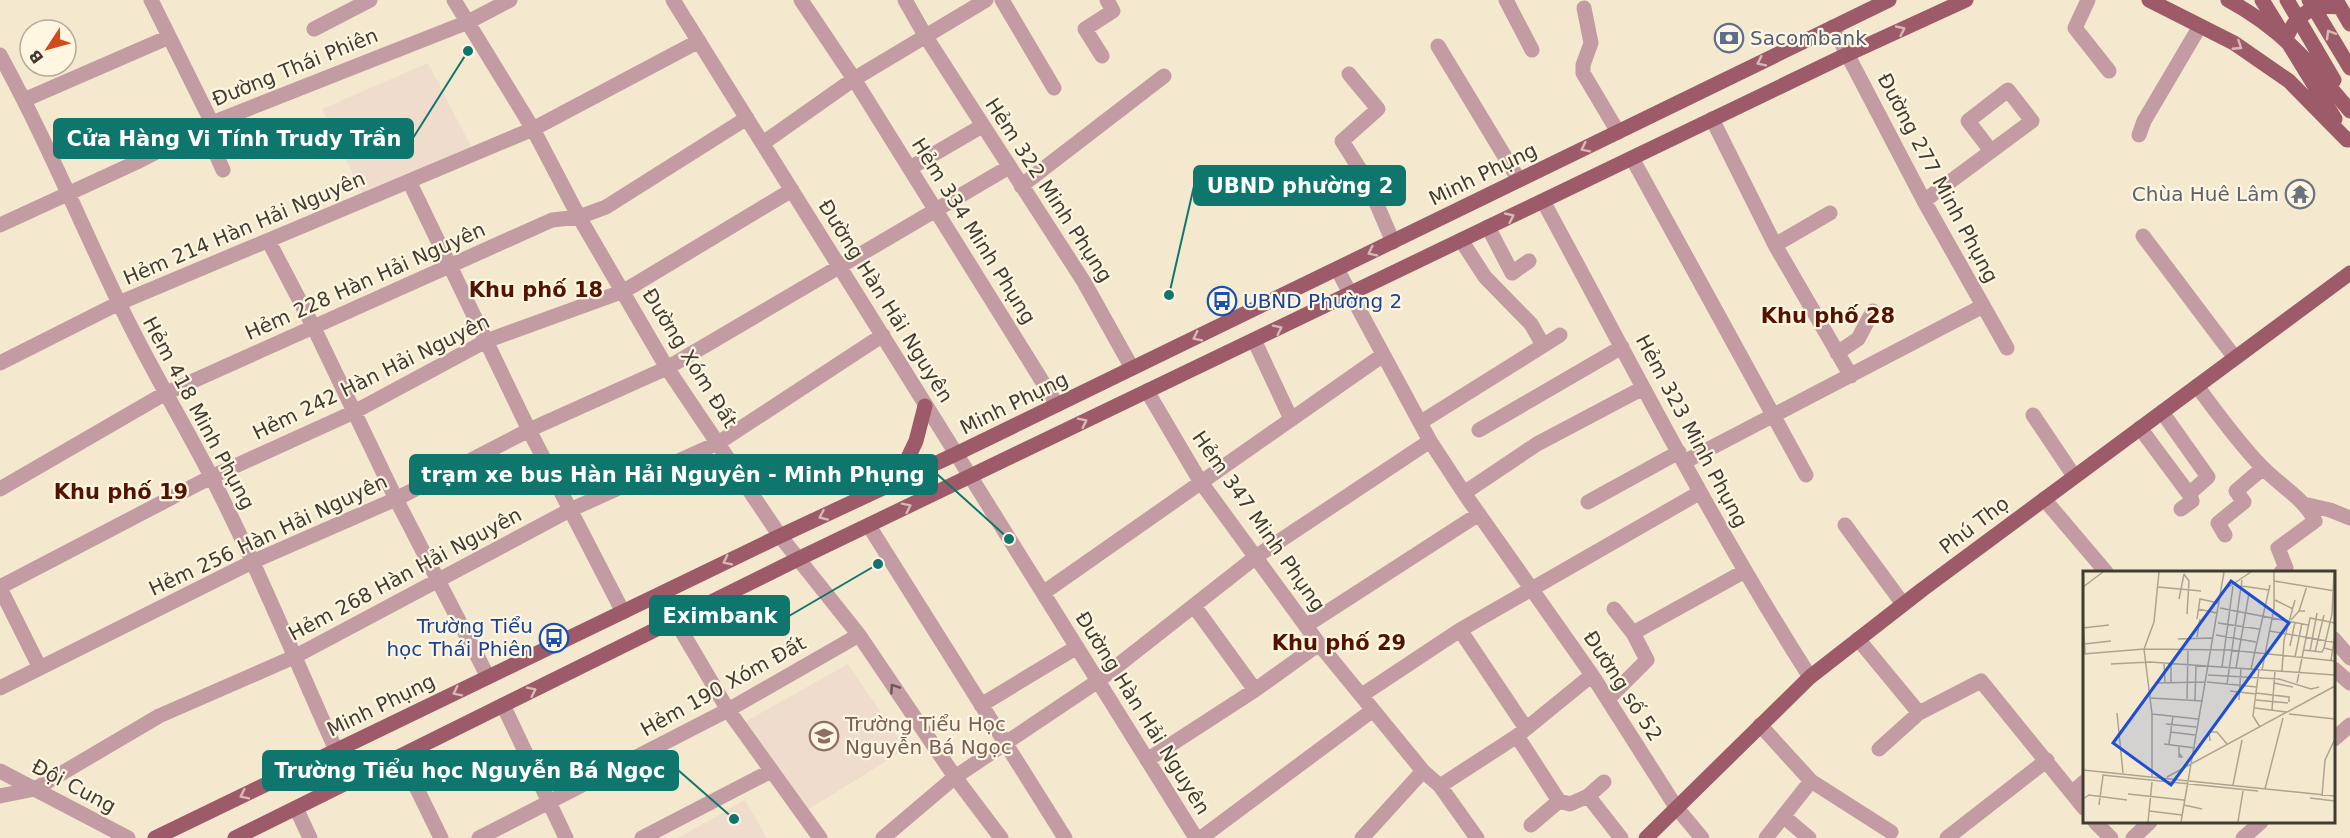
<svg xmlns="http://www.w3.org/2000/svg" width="2350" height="838" font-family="'DejaVu Sans',sans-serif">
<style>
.education{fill:#f0dccd}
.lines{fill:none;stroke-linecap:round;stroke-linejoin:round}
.minor{stroke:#c39ca3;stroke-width:15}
.major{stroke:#9d5b69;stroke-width:15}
.major-bridge{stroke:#9d5b69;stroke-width:15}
.oneway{stroke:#d8b8b2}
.oneway2{stroke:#675954}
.labels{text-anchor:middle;stroke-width:4.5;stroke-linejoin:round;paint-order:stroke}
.service-label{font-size:20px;fill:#4e5e75;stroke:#fff6e2;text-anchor:start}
.street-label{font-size:20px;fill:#403c32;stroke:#fff6e2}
.worship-label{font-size:20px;fill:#5b616d;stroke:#fff6e2;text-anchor:end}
.transit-label{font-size:20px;fill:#164399;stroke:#fff6e2;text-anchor:start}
.education-label{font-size:20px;fill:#785e54;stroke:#fff6e2;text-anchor:start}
.neighbourhood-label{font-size:21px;font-weight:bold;fill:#531300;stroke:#fff6e2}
.inset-road{fill:none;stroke:#aca490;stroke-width:1.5}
.view{fill:#1d4ed8;fill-opacity:0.15;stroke:#1d4ed8;stroke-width:3}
.inset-edge{fill:none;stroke:#403c32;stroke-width:3}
.leader{fill:none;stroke:#0f766e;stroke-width:2}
.callout-dot{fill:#0f766e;stroke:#fff6e2;stroke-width:2}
.callout{fill:#0f766e;stroke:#0f766e;stroke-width:2}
.callout-label{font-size:21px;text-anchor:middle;font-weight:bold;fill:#fff}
</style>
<rect width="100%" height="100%" fill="#f4e9cf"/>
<path class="education" d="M428,63L475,154L368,206L322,109Z
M848,664L906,749L801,814L741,724Z
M745,800L767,838H678Z"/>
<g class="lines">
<path class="minor" d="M151,0L212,123
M454,0L533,129L579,217L667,368L780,536L859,635L955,777L1001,838
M673,0L1196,838
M801,0L854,79L1057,405
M905,0L926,37L1084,282L1132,368
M1002,0L1054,88
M1506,0L1532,50
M2088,0L2075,28L2109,71
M1584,8L1591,43L1583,65V73L1618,132
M1833,27L1924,201L2007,348
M314,29L370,0
M1438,46L1519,180
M0,55C45,137 80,222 120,305C148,364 182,420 212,478C257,566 295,659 336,750
M1102,56L1085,29L1113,11L1107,0
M1349,74L1378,109L1342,141L1366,179L1393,242
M24,100L169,37
M1712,119L1775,245L1851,376
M204,127L223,170
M2139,135L2144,121L2200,26
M763,143L854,79L986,0
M1632,158L1806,475
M910,168L982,126
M409,181L529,430L623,612
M1021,186L1164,76
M1543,201C1630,361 1712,524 1810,677
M1924,201L2032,121L2008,90L1968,121L1991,151
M0,225L137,162L212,123L468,22L510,0
M1488,227L1512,273L1529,261
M2143,236L2235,358
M1461,240L1485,277L1531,324L1543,345
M269,242L313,326L396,499L488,677
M1775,245L1830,213
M1337,269L1430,441L1464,493L1592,675L1676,807L1702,838
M1254,340L1291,419
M1837,353L1858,339L1873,311
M0,363L119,303L533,129L699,41
M2197,386C2217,413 2237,441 2261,466C2279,485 2305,499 2315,521L2278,548L2286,568L2281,572
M1147,391L1200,481L1319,644L1423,771L1440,786L1477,838
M2162,412L2208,477L2189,494L2192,501L2181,509
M2033,415L2074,476
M1421,422L1560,335
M2140,428L2189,494
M1479,430L1622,347
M1684,462L1983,306
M0,489L164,394L552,220L579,217L606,207L747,118
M1464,493L1537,444L1643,388
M2044,499L2106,572
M1588,502L1679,452
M2308,505L2330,510L2350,518
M1845,525L1903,604
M869,526L1065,838
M2225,535L2218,523L2244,502L2236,491L2263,468
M0,587L211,477L354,412L486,341L624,291L792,190
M0,588L40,668
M1043,593L1383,355
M1194,606L1255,690
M675,620L728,710L820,838
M1307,625L1479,514
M1460,630L1525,727
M1633,633L1745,571
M1858,639L1919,713
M2334,639L2350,658
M2334,669L2350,683
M0,688L252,562L396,499L529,430L667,368L1009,167
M1362,695L1460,630L1699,493
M1608,699L1647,660L1633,633L1614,609
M503,705L566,838
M981,705L1077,647
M1760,725L1811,781L1891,832
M1517,736L1559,801
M2334,739L2350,725
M1879,749L1919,713L1981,681L2084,808
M401,756L441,838
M1147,760L1255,690L1319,644
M0,771L128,838
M1440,786L1517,736L1592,675
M2073,792L2084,782
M0,796L35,789L159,716L294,657L570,510L718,443L883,335
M1588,796L1604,782
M296,808L310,838
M1783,816L1809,838
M2095,822L2111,838
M1531,825L1559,801L1570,804L1588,796L1621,838
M479,838L728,710L859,635
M642,838L771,771
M883,838L955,777L1098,681L1257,556L1430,441
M1201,838L1373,710
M1362,838L1423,771
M1766,838L1811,781
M1947,838L2047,760
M2133,838L2150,822
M2243,838L2261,822"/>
<path class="major" d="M2149,0L2234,43L2289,81L2347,140
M2262,0L2335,119
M2336,0L2350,24
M2286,38C2297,13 2313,4 2340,7
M896,483L916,441L925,406
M155,838L780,536L958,453L1889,0
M235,838L798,559L1848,54L1966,0
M1646,838L1810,677L1923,589L2350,273"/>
<path class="major-bridge" d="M2228,0C2282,29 2312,65 2350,111
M2287,0L2334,80
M2309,0L2350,68"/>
</g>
<defs><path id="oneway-chevron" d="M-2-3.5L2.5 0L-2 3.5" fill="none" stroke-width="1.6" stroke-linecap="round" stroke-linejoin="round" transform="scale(1.5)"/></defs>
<g class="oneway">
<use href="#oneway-chevron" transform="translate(1901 30) rotate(-25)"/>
<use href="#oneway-chevron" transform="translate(2330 34) rotate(-121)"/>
<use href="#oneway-chevron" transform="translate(2238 46) rotate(33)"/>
<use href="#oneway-chevron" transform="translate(1761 62) rotate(154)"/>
<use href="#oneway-chevron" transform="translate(1585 148) rotate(154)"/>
<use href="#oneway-chevron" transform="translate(1510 217) rotate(-25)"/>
<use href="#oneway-chevron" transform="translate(1372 252) rotate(154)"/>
<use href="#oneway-chevron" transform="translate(1278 329) rotate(-26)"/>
<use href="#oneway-chevron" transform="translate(1197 337) rotate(154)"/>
<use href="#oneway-chevron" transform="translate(1083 422) rotate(-26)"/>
<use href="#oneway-chevron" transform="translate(907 507) rotate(-26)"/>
<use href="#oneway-chevron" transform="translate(823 516) rotate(156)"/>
<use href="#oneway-chevron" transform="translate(727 561) rotate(154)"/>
<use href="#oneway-chevron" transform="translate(532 691) rotate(-26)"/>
<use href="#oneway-chevron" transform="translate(457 692) rotate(154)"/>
<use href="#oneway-chevron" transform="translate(244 795) rotate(154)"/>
</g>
<use class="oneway2" href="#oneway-chevron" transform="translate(894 688) rotate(-124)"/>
<defs>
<g id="bank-ring" transform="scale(1.5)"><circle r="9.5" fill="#fff6e2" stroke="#5c6f8a" stroke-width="1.5"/><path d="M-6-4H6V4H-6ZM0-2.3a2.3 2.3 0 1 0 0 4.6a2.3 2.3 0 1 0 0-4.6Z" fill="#5c6f8a"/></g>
<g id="temple-ring" transform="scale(1.5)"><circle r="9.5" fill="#fff6e2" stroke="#6b7280" stroke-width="1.5"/><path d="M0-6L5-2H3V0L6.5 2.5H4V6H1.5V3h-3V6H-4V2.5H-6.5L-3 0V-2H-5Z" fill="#6b7280"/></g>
<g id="bus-ring" transform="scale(1.5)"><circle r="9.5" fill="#fff6e2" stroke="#1a4fb4" stroke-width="1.5"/><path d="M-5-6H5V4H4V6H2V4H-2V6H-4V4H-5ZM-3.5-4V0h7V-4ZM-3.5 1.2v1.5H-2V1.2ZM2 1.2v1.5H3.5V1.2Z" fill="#1a4fb4"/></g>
<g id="school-ring" transform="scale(1.5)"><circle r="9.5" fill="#fff6e2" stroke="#8d6e63" stroke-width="1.5"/><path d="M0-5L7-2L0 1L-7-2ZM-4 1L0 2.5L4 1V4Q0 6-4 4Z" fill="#8d6e63"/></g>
</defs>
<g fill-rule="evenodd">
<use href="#bank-ring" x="1729" y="38"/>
<use href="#temple-ring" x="2300" y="194"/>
<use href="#bus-ring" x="1222" y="301"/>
<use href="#bus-ring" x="554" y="638"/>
<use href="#school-ring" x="824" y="736"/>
</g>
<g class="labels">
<g class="service-label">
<text x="1750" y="45">Sacombank</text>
</g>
<g class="street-label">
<text transform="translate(295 67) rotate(-22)" y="7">Đường Thái Phiên</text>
<text transform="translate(1483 174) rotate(-26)" y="7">Minh Phụng</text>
<text transform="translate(1938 178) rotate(62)" y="7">Đường 277 Minh Phụng</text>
<text transform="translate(1049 190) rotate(57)" y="7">Hẻm 322 Minh Phụng</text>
<text transform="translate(244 228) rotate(-23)" y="7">Hẻm 214 Hàn Hải Nguyên</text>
<text transform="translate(974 231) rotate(58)" y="7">Hẻm 334 Minh Phụng</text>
<text transform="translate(365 281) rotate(-24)" y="7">Hẻm 228 Hàn Hải Nguyên</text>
<text transform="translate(886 301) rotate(58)" y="7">Đường Hàn Hải Nguyên</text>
<text transform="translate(690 358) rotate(58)" y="7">Đường Xóm Đất</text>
<text transform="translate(371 377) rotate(-26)" y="7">Hẻm 242 Hàn Hải Nguyên</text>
<text transform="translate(1014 403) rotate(-26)" y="7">Minh Phụng</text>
<text transform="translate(199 413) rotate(62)" y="7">Hẻm 418 Minh Phụng</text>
<text transform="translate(1692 431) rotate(62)" y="7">Hẻm 323 Minh Phụng</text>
<text transform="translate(1259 521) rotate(55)" y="7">Hẻm 347 Minh Phụng</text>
<text transform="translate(1974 525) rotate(-37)" y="7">Phú Thọ</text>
<text transform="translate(268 535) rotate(-25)" y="7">Hẻm 256 Hàn Hải Nguyên</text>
<text transform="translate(405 574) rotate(-28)" y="7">Hẻm 268 Hàn Hải Nguyên</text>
<text transform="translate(723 686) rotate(-29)" y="7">Hẻm 190 Xóm Đất</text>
<text transform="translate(1623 686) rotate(57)" y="7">Đường số 52</text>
<text transform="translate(381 705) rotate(-26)" y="7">Minh Phụng</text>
<text transform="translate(1143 713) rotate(58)" y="7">Đường Hàn Hải Nguyên</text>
<text transform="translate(74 786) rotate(28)" y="7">Đội Cung</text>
</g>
<g class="worship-label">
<text x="2279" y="201">Chùa Huê Lâm</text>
</g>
<g class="transit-label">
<text x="1243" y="308">UBND Phường 2</text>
<text x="533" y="633" text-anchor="end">Trường Tiểu<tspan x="533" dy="23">học Thái Phiên</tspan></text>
</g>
<g class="education-label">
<text x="845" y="731">Trường Tiểu Học<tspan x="845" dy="23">Nguyễn Bá Ngọc</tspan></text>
</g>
<g class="neighbourhood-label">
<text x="536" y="297">Khu phố 18</text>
<text x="1828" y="323">Khu phố 28</text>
<text x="121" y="499">Khu phố 19</text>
<text x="1339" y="650">Khu phố 29</text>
</g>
</g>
<g transform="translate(2083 571)">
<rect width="252" height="252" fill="#f4e9cf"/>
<path class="inset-road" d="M101,3L106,10L104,43M191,10L252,20M159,15L186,19M0,16L20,1M75,16L118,20M141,19L168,1M96,28L101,3M192,29L210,38M137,37L225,54M115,38L134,42M216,40L224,15M0,44L2,82M114,48L117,28L135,32M208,49L216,40H222M135,52L176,58M0,57L26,54M187,60L250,71M133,64L173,71M114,66L117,48M95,68L129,67M1,73L28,70M207,75L212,51M61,78L147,79L252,90M220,79L239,81L241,77M249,79L241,77L249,43L251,1M227,80L234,42M232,81L241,44M0,83L61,78M212,86L219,52M248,89L252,64M81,92L82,111M88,92V111M28,93L67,91L252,104M139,96L150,15M153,97L166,22M168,98L187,14M176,98L170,145L177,156M179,99L191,37V1M199,100L201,69L212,29M125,104L196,108L228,118L236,116M124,111L174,116M73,112L122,111M191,112L210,116M214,112L227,47L252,52M144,113L159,9M147,120L173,123M173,122L206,126V131M67,127L120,130M104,128L105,79M112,129L113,94M156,129L158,97M173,129L205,132M172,137L203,141M189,139L192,100M34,142L40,202M69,143L115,148M206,143L252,148M83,153L113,156M87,161L112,164M127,170L126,161H134L144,173M81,173L112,177M86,173L90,145M96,174V186H99L96,182M0,199L252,225M19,204L175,220M69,206V143L61,78L71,51L76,1M84,206L252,115M150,214L159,169M182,218L200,147M45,223L101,229M239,225L242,189L252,168M227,227L252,230M0,228L6,224L44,229M16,234L20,205M101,234L119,238M66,240L99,244M65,251L69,211M98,251L141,1M155,251L160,220"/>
<path class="view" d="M148,10L206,52L88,214L30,172Z"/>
<rect width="252" height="252" class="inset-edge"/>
</g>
<path class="leader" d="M468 51L413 138M1169 295L1194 186M1009 539L937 474M878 564L789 616M734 819L678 770"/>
<g class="callout-dot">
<circle cx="468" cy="51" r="6"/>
<circle cx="1169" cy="295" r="6"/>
<circle cx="1009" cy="539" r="6"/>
<circle cx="878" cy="564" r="6"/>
<circle cx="734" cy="819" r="6"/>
</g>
<g class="callout">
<rect x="54" y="119" width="359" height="39" rx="6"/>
<rect x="1194" y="166" width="211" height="39" rx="6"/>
<rect x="410" y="455" width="527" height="39" rx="6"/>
<rect x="650" y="596" width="139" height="39" rx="6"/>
<rect x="263" y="751" width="415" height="39" rx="6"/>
</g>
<g class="callout-label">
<text x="234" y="146">Cửa Hàng Vi Tính Trudy Trần</text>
<text x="1300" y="193">UBND phường 2</text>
<text x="673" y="482">trạm xe bus Hàn Hải Nguyên - Minh Phụng</text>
<text x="720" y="623">Eximbank</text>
<text x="470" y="778">Trường Tiểu học Nguyễn Bá Ngọc</text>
</g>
<g transform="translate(48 48) rotate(234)"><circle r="28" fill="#fff6e2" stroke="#b3ac9c" stroke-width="1.5"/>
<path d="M0-4.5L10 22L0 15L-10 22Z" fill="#d24a1b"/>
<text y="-9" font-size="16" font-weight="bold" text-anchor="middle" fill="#403c32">B</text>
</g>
</svg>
